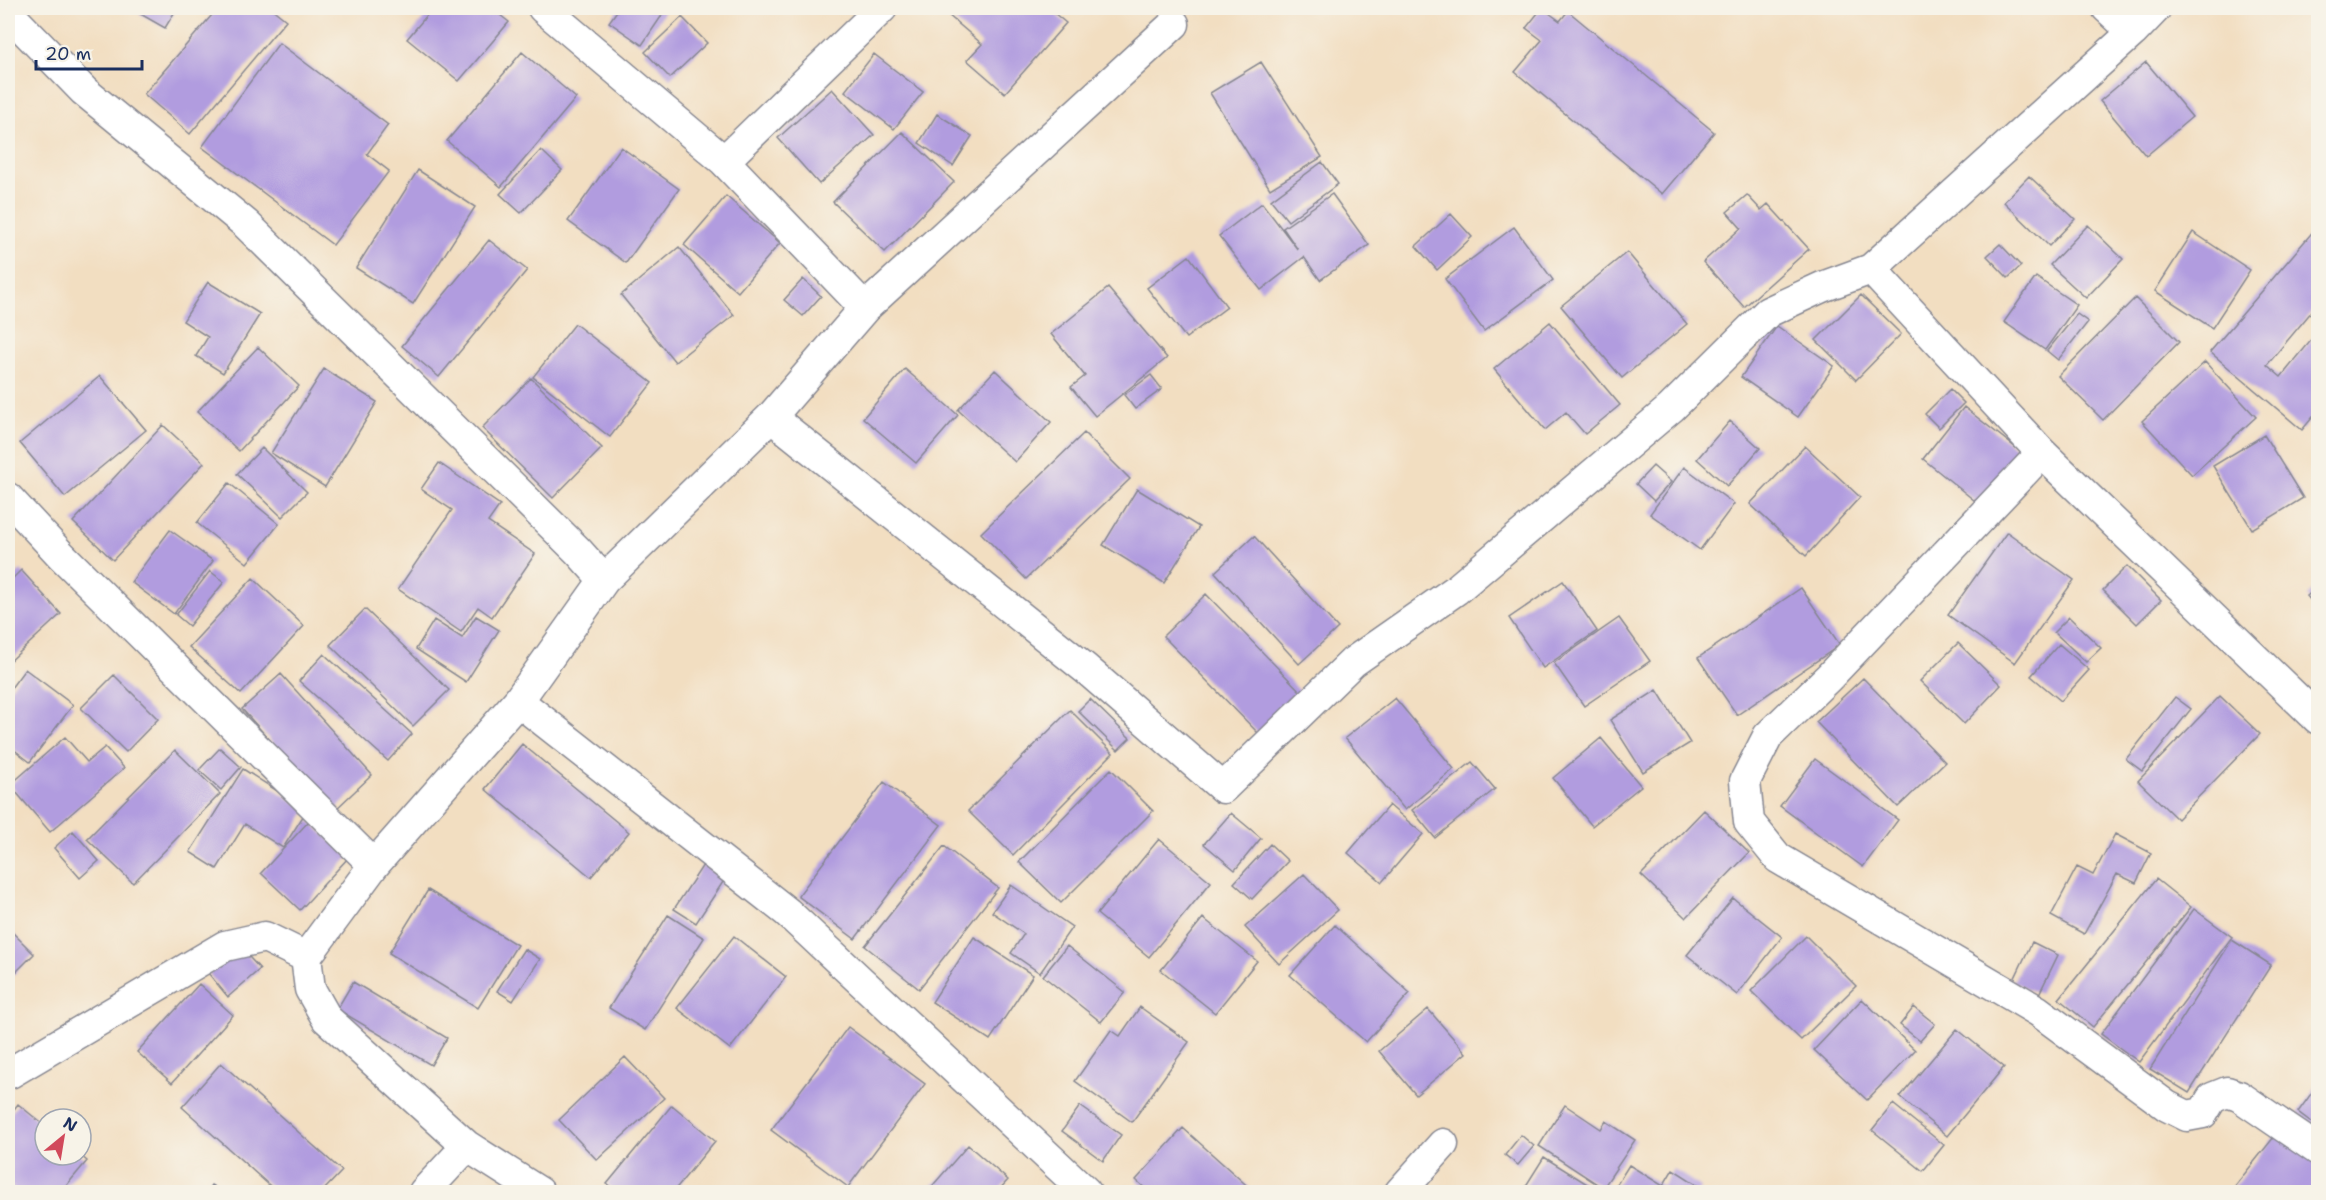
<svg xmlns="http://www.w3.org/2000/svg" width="2326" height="1200" font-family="'Shantell Sans',sans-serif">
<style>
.building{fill:#b19cdf}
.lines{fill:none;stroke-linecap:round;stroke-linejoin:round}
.minor-casing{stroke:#868690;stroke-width:33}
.minor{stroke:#fff;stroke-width:30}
</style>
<rect width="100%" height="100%" fill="#f7f3e8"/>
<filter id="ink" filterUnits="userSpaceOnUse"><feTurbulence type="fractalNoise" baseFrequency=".0167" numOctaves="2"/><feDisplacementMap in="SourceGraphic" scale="12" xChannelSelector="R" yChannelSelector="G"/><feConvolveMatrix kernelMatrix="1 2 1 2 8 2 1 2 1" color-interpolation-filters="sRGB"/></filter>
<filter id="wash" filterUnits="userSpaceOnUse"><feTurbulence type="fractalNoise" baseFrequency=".008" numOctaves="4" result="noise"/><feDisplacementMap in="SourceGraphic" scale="24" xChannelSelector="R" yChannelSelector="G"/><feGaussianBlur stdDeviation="1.35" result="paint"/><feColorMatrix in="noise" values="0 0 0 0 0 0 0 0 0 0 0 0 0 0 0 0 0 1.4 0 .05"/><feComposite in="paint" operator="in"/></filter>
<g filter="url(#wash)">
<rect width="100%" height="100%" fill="#f2dec1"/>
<g id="blocks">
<path class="building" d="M130,8H177L165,28Z
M218,8H271L286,20L190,134L144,94Z
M433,8H491L509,22L459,81L407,39Z
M619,8H667L642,45L609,22Z
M940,8H1048L1066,23L1005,93L967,60L982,44Z
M1542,8L1560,21L1568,11L1714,132L1662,194L1515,72L1542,40L1526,28Z
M682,17L707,43L670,78L645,52Z
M279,43L388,125L367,154L389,171L333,245L202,147Z
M522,52L576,98L501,187L447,141Z
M874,54L923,92L894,129L845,91Z
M1261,62L1322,157L1270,189L1210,93Z
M2146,62L2192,117L2146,156L2100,101Z
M832,89L874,135L819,184L778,138Z
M937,114L972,136L953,166L919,143Z
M902,132L954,182L885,252L833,202Z
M621,147L679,189L626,263L568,221Z
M541,150L562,170L521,213L500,194Z
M1322,162L1338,184L1288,221L1271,200Z
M418,170L475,207L413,304L356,268Z
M2029,176L2075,219L2049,246L2004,202Z
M1332,194L1369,245L1320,280L1304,257L1261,290L1219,236L1262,203L1298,250L1283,228Z
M1747,195L1761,210L1768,204L1809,249L1744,307L1703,262L1741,228L1727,212Z
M726,196L780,243L738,292L684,245Z
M1451,214L1472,237L1437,270L1416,246Z
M2088,225L2123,259L2086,298L2050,265Z
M1514,227L1553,280L1484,331L1445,279Z
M2316,228L2318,230V304L2267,365L2281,377L2318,332V411L2302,430L2210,352Z
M2193,232L2250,270L2212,328L2155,291Z
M489,240L527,270L439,377L402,346Z
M2000,244L2021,266L2008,278L1987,256Z
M679,247L734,315L675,362L621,295Z
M1627,252L1687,324L1622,378L1561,306Z
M1189,256L1227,307L1186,338L1147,288Z
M2036,277L2077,305L2045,350L2004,322Z
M803,279L821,296L803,316L784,300Z
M208,282L260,314L223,373L196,356L208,337L183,321Z
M1108,288L1167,358L1095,416L1071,387L1085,376L1051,334Z
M1861,295L1901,334L1856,380L1816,340Z
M2135,298L2179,342L2103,420L2058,376Z
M2077,314L2088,322L2058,360L2047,351Z
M1550,322L1620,405L1585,434L1566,412L1545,430L1494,369Z
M575,324L652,383L610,437L533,377Z
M1777,326L1834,366L1798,417L1741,377Z
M258,347L299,386L239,451L197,412Z
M2205,362L2256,417L2192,475L2142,421Z
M324,369L377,402L325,487L271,453Z
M905,369L958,415L916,463L863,418Z
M995,370L1051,422L1015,462L958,410Z
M1151,375L1162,389L1135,409L1124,395Z
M100,376L146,430L65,497L20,443Z
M531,378L602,448L553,498L482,428Z
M1950,389L1964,403L1939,428L1925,414Z
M1964,407L2021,452L1980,505L1923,459Z
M1730,421L1760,448L1727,486L1697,459Z
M163,425L204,463L113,560L73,522Z
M1084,433L1130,479L1026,579L981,533Z
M2264,435L2303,498L2252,529L2213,466Z
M1805,446L1860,497L1806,556L1750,504Z
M262,448L307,492L282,517L237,474Z
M439,463L500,505L488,522L535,554L492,617L478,607L461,632L398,589L452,510L421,489Z
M1653,466L1671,482L1654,501L1636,484Z
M1684,467L1734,504L1700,550L1650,514Z
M229,483L279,524L247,563L197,523Z
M1137,489L1199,527L1164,583L1103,545Z
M170,530L213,561L174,614L131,582Z
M2007,532L2074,580L2015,663L1948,615Z
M1254,536L1338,628L1299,664L1215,572Z
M2127,566L2161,600L2137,624L2103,590Z
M21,570L61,614L8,663V583Z
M210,571L224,582L189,626L176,615Z
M253,578L304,626L241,694L189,647Z
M1563,581L1597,631L1543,668L1509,618Z
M2318,586V609L2307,596Z
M1801,588L1840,645L1737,715L1698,658Z
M1206,594L1302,693L1259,734L1163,636Z
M365,609L449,690L413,726L330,645Z
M476,616L499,630L466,682L416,649L434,620L462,638Z
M2069,617L2101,648L2086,662L2054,632Z
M1619,618L1650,661L1584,706L1554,663Z
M1958,643L2001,685L1964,724L1920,681Z
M2059,644L2089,670L2061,701L2031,676Z
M324,654L412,734L388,761L299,681Z
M25,669L73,705L30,762L8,745V692Z
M281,674L372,775L334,811L242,709Z
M114,675L158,719L126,752L81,708Z
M1863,678L1945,762L1898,807L1816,722Z
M1657,690L1690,743L1643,772L1610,720Z
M2220,696L2260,734L2177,819L2138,781Z
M2175,697L2191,709L2142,771L2126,759Z
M1395,698L1454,769L1405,810L1345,738Z
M1090,699L1130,738L1118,750L1078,711Z
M1070,710L1113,753L1013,855L968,811Z
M65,737L87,762L105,747L124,768L50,832L10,785Z
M1601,738L1641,786L1592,826L1553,778Z
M522,744L629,832L591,877L485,789Z
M220,748L241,767L221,790L199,770Z
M175,750L220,794L133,883L87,839Z
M1815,759L1898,820L1863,867L1780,806Z
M1472,762L1495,789L1435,838L1412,810Z
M243,769L307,810L283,848L245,824L217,869L190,852Z
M1111,769L1153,811L1061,903L1019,862Z
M884,782L941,825L855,939L798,896Z
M1389,805L1423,834L1382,882L1348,853Z
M1704,810L1749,853L1686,918L1641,875Z
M1231,813L1261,838L1235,870L1204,844Z
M309,821L349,857L300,910L261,873Z
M73,831L99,861L80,878L54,848Z
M2115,834L2151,853L2136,883L2117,874L2084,934L2051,916L2077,867L2093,875Z
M1159,839L1211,882L1149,957L1097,914Z
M1270,844L1288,861L1252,899L1234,883Z
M944,846L998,888L919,989L865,946Z
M703,865L725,879L696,923L674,909Z
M1304,874L1338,910L1279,964L1245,927Z
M2156,879L2191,907L2093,1027L2059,999Z
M1011,885L1072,927L1040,973L1011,953L1024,934L992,912Z
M428,890L517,945L478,1008L389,953Z
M1733,898L1782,937L1737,995L1687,955Z
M2194,909L2232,937L2139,1062L2101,1034Z
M668,915L704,938L645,1030L609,1008Z
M1203,918L1257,961L1215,1013L1161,970Z
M1335,925L1410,993L1366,1042L1290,975Z
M8,928L34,954L8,980Z
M734,936L786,977L730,1049L677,1008Z
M1806,936L1856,986L1801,1040L1751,991Z
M974,937L1033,975L990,1040L932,1002Z
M2232,940L2271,965L2189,1093L2150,1069Z
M2032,942L2058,955L2039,994L2013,982Z
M1067,946L1125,992L1101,1022L1043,976Z
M240,947L260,969L228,997L209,974Z
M524,949L540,959L513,1001L497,991Z
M353,982L447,1038L431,1065L337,1009Z
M199,984L233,1015L172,1083L137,1052Z
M1862,999L1915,1050L1867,1100L1814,1050Z
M1140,1007L1189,1042L1132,1122L1075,1081L1111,1030L1120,1036Z
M1914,1007L1935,1024L1920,1041L1900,1025Z
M1428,1009L1466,1053L1416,1095L1379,1051Z
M848,1027L925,1084L848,1187L771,1130Z
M1957,1029L2004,1067L1947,1136L1900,1097Z
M625,1057L664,1098L597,1160L559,1120Z
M221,1063L342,1171L322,1192H277L182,1107Z
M2318,1084V1127L2298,1112Z
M18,1104L45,1126V1155H80L87,1161L61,1192H18L8,1184V1117Z
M1893,1104L1944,1145L1923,1171L1872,1130Z
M672,1105L715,1141L673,1192H617L607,1184Z
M1565,1105L1601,1129L1606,1121L1635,1140L1603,1188L1539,1146Z
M1080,1106L1121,1135L1103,1161L1062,1131Z
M2282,1127L2318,1156V1181L2310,1192H2230Z
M1183,1128L1254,1192H1149L1136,1180Z
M1521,1135L1534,1146L1518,1165L1505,1155Z
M968,1145L1008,1180L997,1192H927Z
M1544,1157L1592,1187L1589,1192H1522Z
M1629,1165L1663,1186L1673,1169L1701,1187L1698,1192H1612Z
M211,1185L223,1192H206Z"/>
</g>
</g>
<g filter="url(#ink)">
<use href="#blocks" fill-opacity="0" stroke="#868690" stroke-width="1.5"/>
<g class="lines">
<g class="minor-casing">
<path id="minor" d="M543,8L724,161L865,308
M2107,8L2133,32
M8,13L84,91L246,224L578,551L604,580
M724,161L882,8
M1871,269L2042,453L2318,719
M771,417L1086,669L1223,788L1353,662L1456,590L1671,408L1768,312L1822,287L1871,269L2133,32L2156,8
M2042,453L1829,677L1768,736L1745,781L1749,822L1778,858L2038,1011L2167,1106L2187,1116L2203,1113L2212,1098L2227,1092L2239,1096L2318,1150
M8,498L61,555L374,865
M518,701L787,912L1086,1192
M10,1073L225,946L265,937L306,957
M424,1192L467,1146
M539,1192L467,1146L327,1019L310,989L306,957L374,865L518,701L604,580L771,417L865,308L1174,24
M1400,1192L1443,1144"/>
</g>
<use href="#minor" class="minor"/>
</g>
</g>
<rect width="2326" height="1200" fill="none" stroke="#f7f3e8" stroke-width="30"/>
<g transform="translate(63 1137) rotate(30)"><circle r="28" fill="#f7f3e8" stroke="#9fa5b1" stroke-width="1.5"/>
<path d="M0-4.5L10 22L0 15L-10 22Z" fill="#d1495b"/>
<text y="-9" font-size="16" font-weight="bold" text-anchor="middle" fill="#1b2f5e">N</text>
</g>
<path d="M36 60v9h106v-9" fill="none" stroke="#1b2f5e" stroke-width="3"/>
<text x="45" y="60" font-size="18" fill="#1b2f5e" stroke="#f7f3e8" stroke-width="4.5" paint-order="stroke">20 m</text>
</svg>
